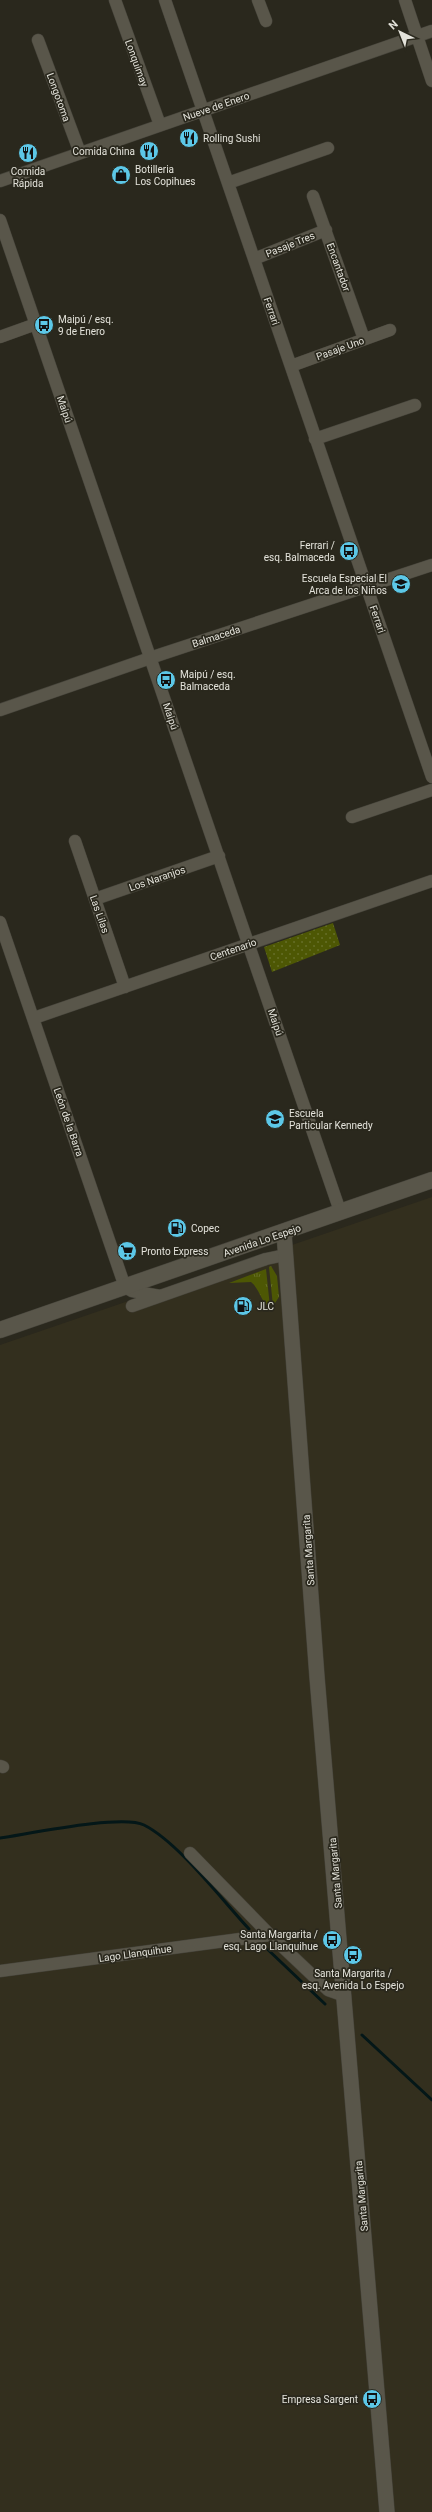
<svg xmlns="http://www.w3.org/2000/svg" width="432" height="2512" font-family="Roboto,sans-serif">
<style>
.built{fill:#332f1e}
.grass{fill:url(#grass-tufts)}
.park{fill:url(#park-dots)}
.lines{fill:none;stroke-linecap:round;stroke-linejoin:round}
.stream{stroke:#041718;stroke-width:3}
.minor-casing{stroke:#45433a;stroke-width:13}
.tertiary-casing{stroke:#45433a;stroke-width:16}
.secondary-casing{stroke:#45433a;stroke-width:17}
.minor{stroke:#59564a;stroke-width:12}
.tertiary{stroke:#59564a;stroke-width:15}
.secondary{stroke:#59564a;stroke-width:16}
.labels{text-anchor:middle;stroke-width:3.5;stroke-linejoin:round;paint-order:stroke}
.street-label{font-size:10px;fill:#e4e3db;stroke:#2a281d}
.poi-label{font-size:10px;fill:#e4e3db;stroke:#2a281d;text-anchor:start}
</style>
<defs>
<pattern id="grass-tufts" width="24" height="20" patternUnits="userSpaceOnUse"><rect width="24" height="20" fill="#4d5704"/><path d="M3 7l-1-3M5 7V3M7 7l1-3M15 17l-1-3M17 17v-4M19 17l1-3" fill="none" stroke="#666f28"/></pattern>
<pattern id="park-dots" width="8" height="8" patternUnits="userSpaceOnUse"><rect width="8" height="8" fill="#4d5704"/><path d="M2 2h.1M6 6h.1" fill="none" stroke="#666f28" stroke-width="1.8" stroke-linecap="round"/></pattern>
</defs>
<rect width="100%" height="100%" fill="#2a281d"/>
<path class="built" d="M432,1197V2512H0V1345Z"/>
<path class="grass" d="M271,1266L277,1276L279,1297L273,1306L269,1267Z
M266,1269L270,1307C261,1303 260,1289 251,1282L229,1283Z"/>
<path class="park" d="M333,923L340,945L272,972L264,947Z"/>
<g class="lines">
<path class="stream" d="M0,1838C28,1834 122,1814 144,1825C178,1842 222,1900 249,1929
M262,1944L325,2004
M362,2035L432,2100"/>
<g class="minor-casing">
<path id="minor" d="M115,0L160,125
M165,0L432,777
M258,0L266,21
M405,0L432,81
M38,40L80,153
M0,181L432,31
M228,183L328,148
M313,196L364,339
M0,220L340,1211
M254,259L326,230
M0,337L36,324
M291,366L390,330
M315,439L415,405
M0,710L159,655L432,565
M352,817L432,790
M75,841L125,987
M95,899L219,856
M0,922L125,1287L132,1291L160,1296
M34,1018L432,881
M132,1306L266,1259L285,1255
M0,1766L3,1767
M190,1853L270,1935L328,1990L345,1996
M0,1971L270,1935"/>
</g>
<g class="tertiary-casing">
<path id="tertiary" d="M284,1233L317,1677L387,2512"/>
</g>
<g class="secondary-casing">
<path id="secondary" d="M0,1330L432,1180"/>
</g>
<use href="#minor" class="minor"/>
<use href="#tertiary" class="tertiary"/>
<use href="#secondary" class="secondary"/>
</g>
<defs>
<g id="restaurant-disc" transform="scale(1)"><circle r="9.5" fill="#5cc7e7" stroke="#2a281d"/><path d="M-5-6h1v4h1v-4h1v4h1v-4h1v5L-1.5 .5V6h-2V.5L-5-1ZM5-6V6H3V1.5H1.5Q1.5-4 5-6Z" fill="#111"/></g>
<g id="shop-disc" transform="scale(1)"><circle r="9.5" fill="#5cc7e7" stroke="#2a281d"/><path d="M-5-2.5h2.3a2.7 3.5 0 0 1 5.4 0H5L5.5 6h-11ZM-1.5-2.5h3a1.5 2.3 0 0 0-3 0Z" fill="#111"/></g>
<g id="bus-disc" transform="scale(1)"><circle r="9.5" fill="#5cc7e7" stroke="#2a281d"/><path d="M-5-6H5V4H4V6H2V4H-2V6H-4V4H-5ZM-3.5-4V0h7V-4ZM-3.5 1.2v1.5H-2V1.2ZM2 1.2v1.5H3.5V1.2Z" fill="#111"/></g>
<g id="school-disc" transform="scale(1)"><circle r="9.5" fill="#5cc7e7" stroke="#2a281d"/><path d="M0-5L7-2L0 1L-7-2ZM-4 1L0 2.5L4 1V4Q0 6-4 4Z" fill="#111"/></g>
<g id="fuel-disc" transform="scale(1)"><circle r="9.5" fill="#5cc7e7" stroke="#2a281d"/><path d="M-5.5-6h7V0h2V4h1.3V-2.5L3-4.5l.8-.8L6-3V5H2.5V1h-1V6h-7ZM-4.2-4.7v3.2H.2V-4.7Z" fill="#111"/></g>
<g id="supermarket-disc" transform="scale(1)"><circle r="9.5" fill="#5cc7e7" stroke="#2a281d"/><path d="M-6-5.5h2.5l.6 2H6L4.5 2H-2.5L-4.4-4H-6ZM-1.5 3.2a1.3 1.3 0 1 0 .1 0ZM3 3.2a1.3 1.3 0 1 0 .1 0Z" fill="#111"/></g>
</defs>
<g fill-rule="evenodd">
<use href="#restaurant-disc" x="189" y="138"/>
<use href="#restaurant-disc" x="149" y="151"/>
<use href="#restaurant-disc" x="28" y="153"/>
<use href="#shop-disc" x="121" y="175"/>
<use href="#bus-disc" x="44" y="325"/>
<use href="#bus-disc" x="349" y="551"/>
<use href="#school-disc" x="401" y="584"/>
<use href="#bus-disc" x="166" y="680"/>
<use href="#school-disc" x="275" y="1119"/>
<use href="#fuel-disc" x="177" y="1228"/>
<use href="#supermarket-disc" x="127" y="1251"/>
<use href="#fuel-disc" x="243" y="1306"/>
<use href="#bus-disc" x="332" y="1940"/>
<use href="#bus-disc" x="353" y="1955"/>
<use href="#bus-disc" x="372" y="2399"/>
</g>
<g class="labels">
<g class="street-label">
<text transform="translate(137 63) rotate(70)" y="4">Lonquimay</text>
<text transform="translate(59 97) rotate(70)" y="4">Longotoma</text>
<text transform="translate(216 106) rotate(-19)" y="4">Nueve de Enero</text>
<text transform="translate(290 244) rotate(-22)" y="4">Pasaje Tres</text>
<text transform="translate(339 267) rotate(70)" y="4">Encantador</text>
<text transform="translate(272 311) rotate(71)" y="4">Ferrari</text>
<text transform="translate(340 348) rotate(-20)" y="4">Pasaje Uno</text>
<text transform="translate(65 409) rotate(71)" y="4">Maipú</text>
<text transform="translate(378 619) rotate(71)" y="4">Ferrari</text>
<text transform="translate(216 636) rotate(-18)" y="4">Balmaceda</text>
<text transform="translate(171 716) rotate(71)" y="4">Maipú</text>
<text transform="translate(157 878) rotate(-19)" y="4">Los Naranjos</text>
<text transform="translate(100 914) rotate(71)" y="4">Las Lilas</text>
<text transform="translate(233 949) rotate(-19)" y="4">Centenario</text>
<text transform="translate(276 1022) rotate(71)" y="4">Maipú</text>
<text transform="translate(69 1122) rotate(71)" y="4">León de la Barra</text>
<text transform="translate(262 1240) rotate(-19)" y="4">Avenida Lo Espejo</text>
<text transform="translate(308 1550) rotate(-94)" y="4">Santa Margarita</text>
<text transform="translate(335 1873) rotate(-95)" y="4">Santa Margarita</text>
<text transform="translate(135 1953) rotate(-8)" y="4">Lago Llanquihue</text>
<text transform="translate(361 2196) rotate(-95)" y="4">Santa Margarita</text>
</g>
<g class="poi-label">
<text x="203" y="142">Rolling Sushi</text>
<text x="135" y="155" text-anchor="end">Comida China</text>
<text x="135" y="173">Botilleria<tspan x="135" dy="12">Los Copihues</tspan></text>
<text x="28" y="175" text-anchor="middle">Comida<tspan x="28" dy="12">Rápida</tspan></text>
<text x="58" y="323">Maipú / esq.<tspan x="58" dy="12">9 de Enero</tspan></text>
<text x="335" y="549" text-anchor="end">Ferrari /<tspan x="335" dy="12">esq. Balmaceda</tspan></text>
<text x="387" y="582" text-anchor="end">Escuela Especial El<tspan x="387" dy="12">Arca de los Niños</tspan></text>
<text x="180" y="678">Maipú / esq.<tspan x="180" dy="12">Balmaceda</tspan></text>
<text x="289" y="1117">Escuela<tspan x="289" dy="12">Particular Kennedy</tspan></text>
<text x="191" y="1232">Copec</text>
<text x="141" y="1255">Pronto Express</text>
<text x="257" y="1310">JLC</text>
<text x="318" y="1938" text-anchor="end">Santa Margarita /<tspan x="318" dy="12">esq. Lago Llanquihue</tspan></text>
<text x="353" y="1977" text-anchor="middle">Santa Margarita /<tspan x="353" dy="12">esq. Avenida Lo Espejo</tspan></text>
<text x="358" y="2403" text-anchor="end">Empresa Sargent</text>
</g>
</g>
<g transform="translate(400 32) rotate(317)" stroke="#2a281d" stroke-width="3" paint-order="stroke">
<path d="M0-3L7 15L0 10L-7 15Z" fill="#e4e3db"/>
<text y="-6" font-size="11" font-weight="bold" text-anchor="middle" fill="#e4e3db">N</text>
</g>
</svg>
